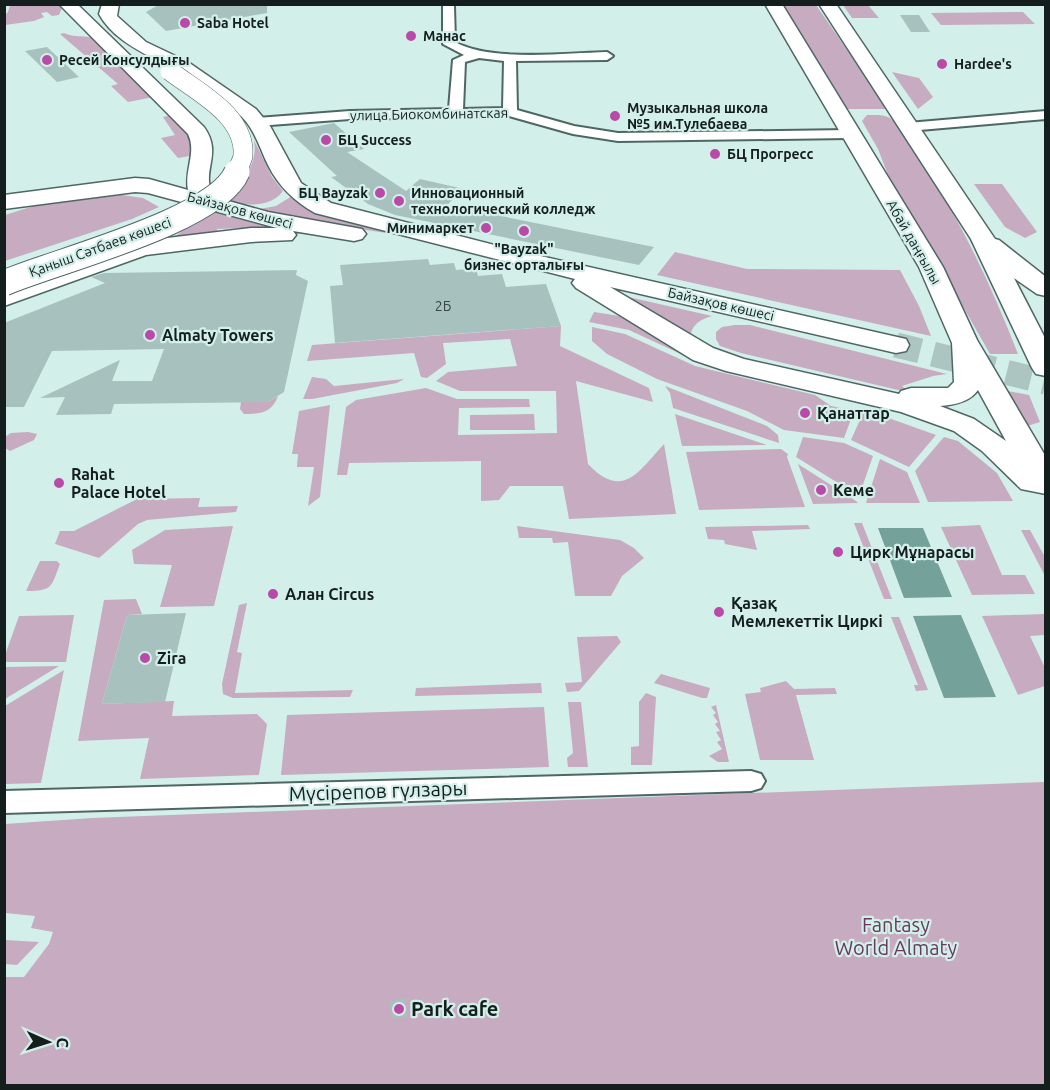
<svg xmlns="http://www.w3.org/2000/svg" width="1050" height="1090" font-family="Ubuntu,sans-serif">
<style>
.green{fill:#c7abc0}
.water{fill:#74a19a}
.building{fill:#a7c2be}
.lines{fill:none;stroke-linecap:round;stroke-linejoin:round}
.secondary-tunnel{stroke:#adc5c1;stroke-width:25;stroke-dasharray:25 13;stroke-linecap:butt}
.street-casing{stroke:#4f6764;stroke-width:4}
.secondary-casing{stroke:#4f6764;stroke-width:3}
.street{fill:#fff;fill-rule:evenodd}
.secondary{fill:#fff;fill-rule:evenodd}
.secondary-bridge-far1-casing{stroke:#4f6764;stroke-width:20;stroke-linecap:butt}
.secondary-bridge-casing{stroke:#4f6764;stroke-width:27;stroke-linecap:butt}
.secondary-bridge-far1{stroke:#fff;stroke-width:19}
.secondary-bridge{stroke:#fff;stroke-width:25}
.poi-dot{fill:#ba4aa7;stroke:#d3efea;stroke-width:2}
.labels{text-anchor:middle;stroke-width:4.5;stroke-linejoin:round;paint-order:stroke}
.far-poi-label{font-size:14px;font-weight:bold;fill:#141e1d;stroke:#d3efea;text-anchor:start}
.far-street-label{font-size:14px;fill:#141e1d;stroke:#d3efea}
.number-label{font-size:14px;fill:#394745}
.poi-label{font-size:16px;font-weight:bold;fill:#141e1d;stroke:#d3efea;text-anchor:start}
.near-street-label{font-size:20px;fill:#141e1d;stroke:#d3efea}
.near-park-label{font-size:20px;fill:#673b5e;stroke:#d3efea}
.near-poi-label{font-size:20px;font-weight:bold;fill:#141e1d;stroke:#d3efea;text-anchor:start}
</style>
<rect width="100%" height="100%" fill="#d3efea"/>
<path class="green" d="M10,5H59L62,8L59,15L52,16L47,12L41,13L44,17L34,21L5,25V15L8,12Z
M781,5H816L888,109H844Z
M843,5H868L879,18H852Z
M1023,12L1035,24L941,25L931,13Z
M64,33C74,38 84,35 96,38L159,96L128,102L111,86L118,84L60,34Z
M892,72L919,78L933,97L918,109Z
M176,114L185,124L196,155L178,158L161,138L175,135L163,117Z
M867,115C875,115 883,114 890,118C901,126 915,150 922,162C962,223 992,287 1018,354H990L888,175L878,149L862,121Z
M254,140L272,177L283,191C271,208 246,205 228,203V196C244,178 258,165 254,140Z
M974,184H1002L1037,232L1025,238L1005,227Z
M122,195L143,198L159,207L132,219L5,261V215L37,205Z
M292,196L429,239L289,219L249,211L276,206Z
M208,209L253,222L323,234L240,232L239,228L217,229V233L171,240Z
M675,252L747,269L900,270L919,306L931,336L657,275Z
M624,296L712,316C699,320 691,325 690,339Z
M594,312L626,317L834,396L698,362L629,330L589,322Z
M735,325H750L947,374L933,376L902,386L911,393L741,353L720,346L716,339V332L722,327Z
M561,326L560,346L649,388L653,402L576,381L588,464C623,501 639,471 664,444L676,514L569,519L563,486H510L499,500L481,501V461L349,463L347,475H337L346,407L356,400L426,388L457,399H529L530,407L459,408L458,435L557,433L556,391H460L436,381L448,372L517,366L510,339L443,343L446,364L427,378L421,377L414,353L307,361L312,345Z
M592,327L625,334L695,366L815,395L831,406L854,411L844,438L784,430L747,411L657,379L607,354L592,341Z
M312,377L326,379L334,386L404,379L397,383L312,399H303Z
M665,386L767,426L778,435L779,443L673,408L670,393Z
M1008,391L1029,395L1040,422L1024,427Z
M278,396C272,413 260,414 244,414L240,409L241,402H268Z
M330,405L320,497L308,506L314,467H297L298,454H292L299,411Z
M863,413L883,416L936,435L909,467L851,440Z
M534,414L535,430H470V415Z
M675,414L767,445L682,446Z
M28,432L37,434L34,440L10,451L5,448V437L11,433Z
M803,437L844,443L873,456L859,496L796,457Z
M944,437L958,441L997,473L1013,501L928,502L915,471Z
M781,449L788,454L787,457L805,507L699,510L686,452Z
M880,459L907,472L920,503H866Z
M798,464L856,501L858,503L813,504Z
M200,498L198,507L238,506L236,512L147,520L138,524L99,558L55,544L60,531H74L137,499Z
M854,523H862L892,599H884Z
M808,525L810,529L752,531L757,550L725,544L724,540L708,539L705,527Z
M980,525L1002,575H1025L1035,594L972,595L941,527Z
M233,526L214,606L160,607L172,565L134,564L132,550L165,530Z
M517,526L620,540L634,548L644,558L622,576L611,596H575L568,542L553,543L552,538H519Z
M1021,530H1030L1045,557V576Z
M40,561H57L60,564C51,587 53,591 26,591Z
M136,599L142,614L127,615L102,704L174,701L172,716L257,714L267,724L259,775L140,779L149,738L78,741L104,600Z
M247,603L237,652L242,653L235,693L353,690L350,697L233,698L223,694L222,684L239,605Z
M1044,614L1045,635L1030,636L1045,668V686L1018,695L982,616Z
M74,615L66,662H5V655L19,616Z
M891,617H899L928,690L916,691L914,685H918Z
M617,636L621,642L579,691L567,692L565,683L582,682L577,637Z
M59,666L5,699V667Z
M64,670L41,783L5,784V706Z
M661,674L710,688L707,698H702L654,683Z
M786,681L794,689L835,688L837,694L796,695L814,760H760L745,694L761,692L760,688Z
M541,683L542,693L415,696L416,688Z
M646,693L656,697L652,765H631V747L639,746V702Z
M568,702H581L588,767H568L567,758L573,753Z
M716,705L729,762H718L709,756L722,749L717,742L721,740L716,732L720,731L715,724L718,722L713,715L716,713L711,707Z
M544,707L549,767L281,775L287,715Z
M1045,782V1085H5V977H24L49,944L53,932L31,928L35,916L5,913V824L92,818Z
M5,940L39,942L17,965L5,964Z"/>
<path class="water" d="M878,528H923L952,597L904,598Z
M961,615L996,697L944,698L913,616Z"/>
<path class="building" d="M160,4H267V13L166,31L146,12Z
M900,15H919L930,32H911Z
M47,47L79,77L57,82L25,51Z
M334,123L364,149L347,152L406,191L420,179L464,189L447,205L654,247L639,265L395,215L368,204L331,177L337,176L289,132Z
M428,259L430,265L454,263L456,270L476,268L478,276L502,274L506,287L546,284L561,326L335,343L330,286L343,285L340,265Z
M297,270L296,275L308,281L284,392L268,402L114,404L111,414L56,415L65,397L40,398L120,360L112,381H152L164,349L52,351L24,407H4V323L105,283L91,277L104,273Z
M186,613L165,702L102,704L127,615Z
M405,998L408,1016L393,1019L389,1002Z"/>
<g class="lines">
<path class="secondary-tunnel" d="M896,345L1046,382"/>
<g class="street-casing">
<path id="street" d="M443,4L454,6L455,42C491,62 565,53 607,52L613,56L607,60L516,61L517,110L574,126L618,133L849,130L856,134L849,138L618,141L573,134L509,116L350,119L257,126L250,122L257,118L350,111L449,109L453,60L464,55L443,44ZM479,58L504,61L503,108L463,109L465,62Z
M1046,111V119L908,131L901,127L908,123Z
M751,771L761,774L765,781L761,788L751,791L4,813V791Z"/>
</g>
<g class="secondary-casing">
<path id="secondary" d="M59,4H77L204,127C224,155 199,171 214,197L268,212L362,229L366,234L362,239L354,241L293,231L296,235L292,240L251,242L146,255L4,306V289L39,275L142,241L251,228H277L148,193L135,192L4,209V195L135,178L149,179L188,190C184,170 197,153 188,134Z
M102,4H119L117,16L146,42L188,62L256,109L270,126L301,183L331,203L514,250L906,339L909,345L906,351L896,353L610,287L713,348L744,359L899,394L901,391L911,388H948L954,382L952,343L919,267L765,4H782L943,267L977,340L1046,457V494L1021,489L982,451L954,431L901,412L726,371L693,360L576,288L572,283L575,279L315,213C294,201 279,187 268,165C260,149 255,130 242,117C227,103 192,81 174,70C148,54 115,43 99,14ZM978,390L1006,441L974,419L940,406C954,405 970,402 978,390Z
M819,4H836L995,239L999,240L1046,277V296L1037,294L1014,278L1046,340V376L1036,374L1032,368L971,239Z"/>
</g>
<use href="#street" class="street"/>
<use href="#secondary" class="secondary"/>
<g class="secondary-bridge-far1-casing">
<path id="secondary-bridge-far1" d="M170,71C197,92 246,115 243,156C242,161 238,168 236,173"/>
</g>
<g class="secondary-bridge-casing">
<path id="secondary-bridge" d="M4,283C55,261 217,221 237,172"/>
</g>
<use href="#secondary-bridge-far1" class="secondary-bridge-far1"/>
<use href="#secondary-bridge" class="secondary-bridge"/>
</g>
<g class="poi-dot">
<circle cx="185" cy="23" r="6"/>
<circle cx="411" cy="36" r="6"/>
<circle cx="47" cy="60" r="6"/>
<circle cx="942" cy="64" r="6"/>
<circle cx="615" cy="116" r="6"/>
<circle cx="326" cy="140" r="6"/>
<circle cx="715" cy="154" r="6"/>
<circle cx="380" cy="193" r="6"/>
<circle cx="399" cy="201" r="6"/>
<circle cx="486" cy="228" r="6"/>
<circle cx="524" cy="231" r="6"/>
<circle cx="150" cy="335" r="6"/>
<circle cx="805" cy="413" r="6"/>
<circle cx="59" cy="483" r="6"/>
<circle cx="821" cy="490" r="6"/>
<circle cx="838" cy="552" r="6"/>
<circle cx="273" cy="594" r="6"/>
<circle cx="719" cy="612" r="6"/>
<circle cx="145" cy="658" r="6"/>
<circle cx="399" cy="1009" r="6"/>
</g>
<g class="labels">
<g class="far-poi-label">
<text x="197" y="28">Saba Hotel</text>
<text x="423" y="41">Манас</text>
<text x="59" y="65">Ресей Консулдығы</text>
<text x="954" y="69">Hardee's</text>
<text x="627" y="113">Музыкальная школа<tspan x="627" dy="16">№5 им.Тулебаева</tspan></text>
<text x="338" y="145">БЦ Success</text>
<text x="727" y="159">БЦ Прогресс</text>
<text x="368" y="198" text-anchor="end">БЦ Bayzak</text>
<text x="411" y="198">Инновационный<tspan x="411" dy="16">технологический колледж</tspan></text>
<text x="474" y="233" text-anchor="end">Минимаркет</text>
<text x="524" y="254" text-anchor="middle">"Bayzak"<tspan x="524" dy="16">бизнес орталығы</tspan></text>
</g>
<g class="far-street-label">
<text transform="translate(429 114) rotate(-1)" y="5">улица Биокомбинатская</text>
<text transform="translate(240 210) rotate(15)" y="5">Байзақов көшесі</text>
<text transform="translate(914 242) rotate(60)" y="5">Абай даңғылы</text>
<text transform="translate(100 247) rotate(-20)" y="5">Қаныш Сәтбаев көшесі</text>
<text transform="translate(721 304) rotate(13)" y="5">Байзақов көшесі</text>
</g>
<g class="number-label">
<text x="443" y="311">2Б</text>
</g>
<g class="poi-label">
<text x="162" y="341">Almaty Towers</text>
<text x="817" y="419">Қанаттар</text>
<text x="71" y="480">Rahat<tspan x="71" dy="18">Palace Hotel</tspan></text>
<text x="833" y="496">Кеме</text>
<text x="850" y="558">Цирк Мұнарасы</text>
<text x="285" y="600">Алан Circus</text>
<text x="731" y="609">Қазақ<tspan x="731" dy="18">Мемлекеттік Циркі</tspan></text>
<text x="157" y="664">Zira</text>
</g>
<g class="near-street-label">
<text transform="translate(378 791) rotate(-2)" y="7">Мүсірепов гүлзары</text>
</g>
<g class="near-park-label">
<text x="896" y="932">Fantasy<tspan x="896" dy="23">World Almaty</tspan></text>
</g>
<g class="near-poi-label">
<text x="411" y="1016">Park cafe</text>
</g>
</g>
<rect width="1050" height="1090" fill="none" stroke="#141e1d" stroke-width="12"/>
<g transform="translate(48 1042) rotate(93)" stroke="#d3efea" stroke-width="4.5" paint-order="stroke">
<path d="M0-4.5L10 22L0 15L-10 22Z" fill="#141e1d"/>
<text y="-9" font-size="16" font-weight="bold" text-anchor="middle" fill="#141e1d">С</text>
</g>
</svg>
